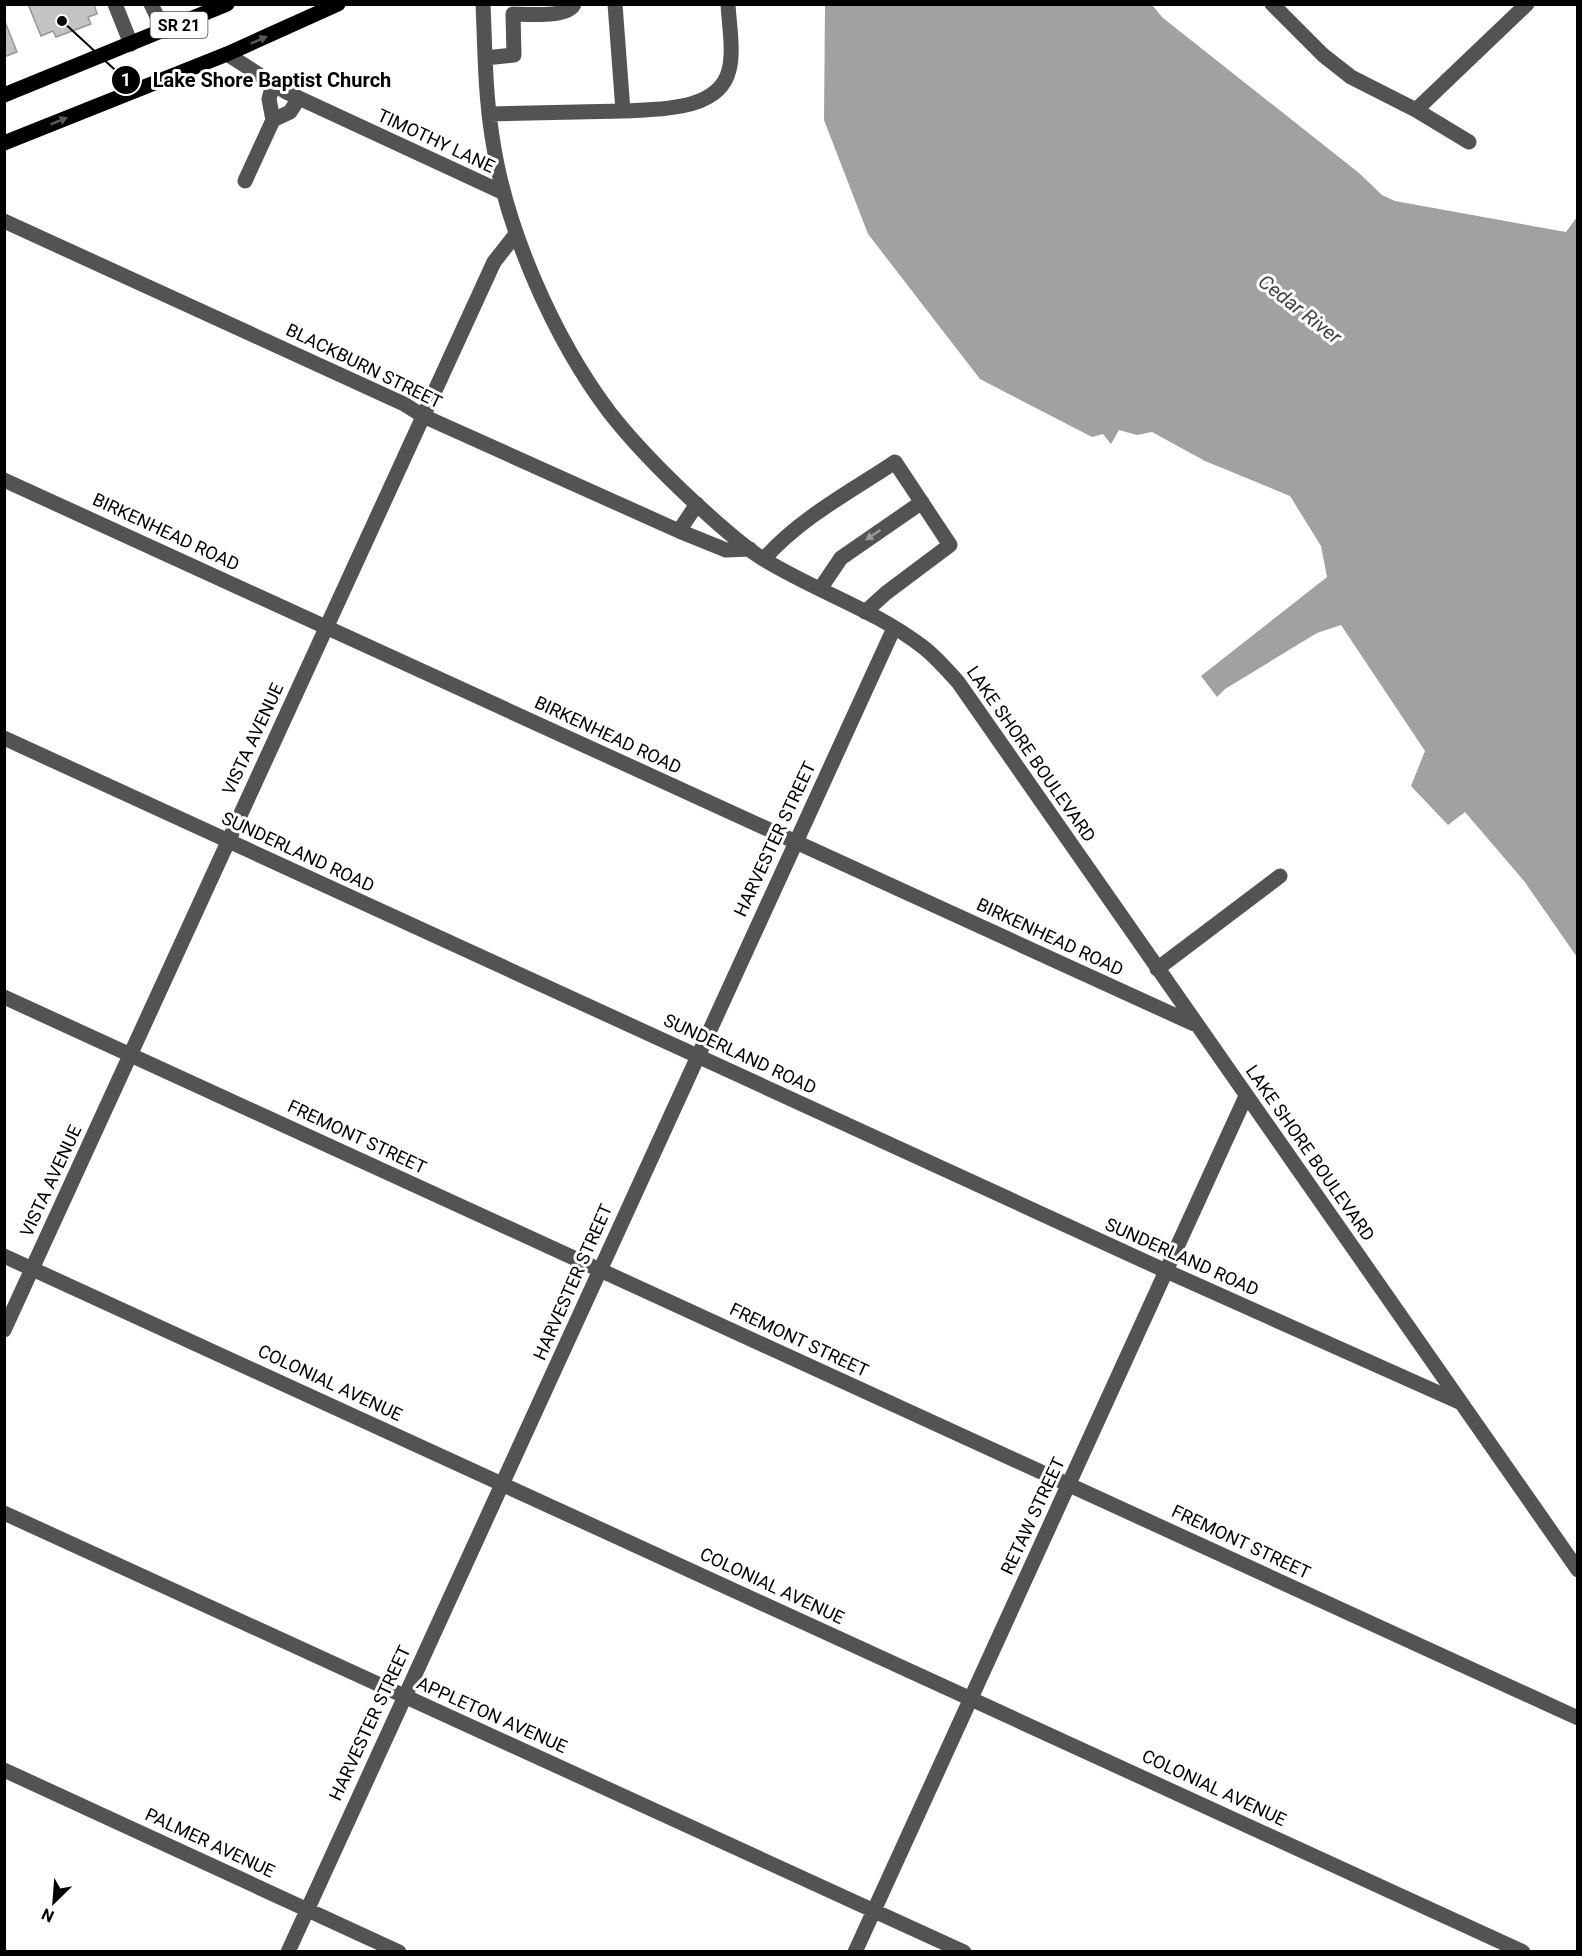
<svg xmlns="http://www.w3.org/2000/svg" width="1582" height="1956" font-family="Roboto,sans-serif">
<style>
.water{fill:#a1a1a1}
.building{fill:#c3c3c3;stroke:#979797;stroke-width:1.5}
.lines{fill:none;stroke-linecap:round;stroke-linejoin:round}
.minor{stroke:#535353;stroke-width:15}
.major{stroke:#000;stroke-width:15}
.oneway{fill:#595959}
.oneway2{fill:#989898}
.labels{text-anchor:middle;stroke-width:6;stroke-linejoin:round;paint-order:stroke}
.shield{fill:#fff;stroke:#4c4c4c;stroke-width:1.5}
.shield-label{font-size:16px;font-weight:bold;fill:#000}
.street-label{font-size:18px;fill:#000;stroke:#fff}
.water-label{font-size:20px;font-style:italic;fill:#424242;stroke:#fff}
.leader{fill:none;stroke:#000;stroke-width:2}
.callout-dot{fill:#000;stroke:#fff;stroke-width:2}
.mark-label{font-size:18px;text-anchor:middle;font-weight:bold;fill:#fff}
.callout-label{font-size:20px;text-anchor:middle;font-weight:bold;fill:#000;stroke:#fff;stroke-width:6;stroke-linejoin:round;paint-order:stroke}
</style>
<rect width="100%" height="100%" fill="#fff"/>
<path class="water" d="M825,5H1152L1163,18L1359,173L1382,195L1395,201L1566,232L1577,217V957L1524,881L1465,812L1448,825L1411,786L1425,751L1341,625L1317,633L1225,689L1217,697L1201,676L1327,577L1321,546L1290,496L1205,461L1152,432L1137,435L1119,430L1111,444L1103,434L1092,437L980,379L868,234L824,120Z"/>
<path class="building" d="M28,4H94L97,14L88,17L91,24L56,37L53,31L41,36Z
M4,19L17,52L4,57Z"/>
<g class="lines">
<path class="minor" d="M115,4L131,44
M151,4L164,31
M483,4C485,48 485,92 492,136C505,228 554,339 610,413C635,445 664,474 694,502C715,521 736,541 760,557C812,590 874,609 923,647C936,657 947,670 958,682L1578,1570
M1272,4L1323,55L1351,77L1416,110L1469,142
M227,54L286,92L504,193
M485,58L514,55L513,14C527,14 569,18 574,4
M273,84L269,99L273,120L290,112L299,98
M1416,110L1527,4
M623,111C656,109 719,112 729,70C734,52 729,24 728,4
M490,114L623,111L615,4
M245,181L273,120
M4,221L404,404L423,416L679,531L697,504
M4,480L1194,1024
M679,531L726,550L750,549
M764,559C800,518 850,492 895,462L950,545L886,593L865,612
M820,589L841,558L922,502
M4,738L1166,1271L1459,1402
M1157,969L1280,876
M4,997L1578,1718
M4,1256L1523,1952
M4,1330L494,262L516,234
M4,1513L964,1952
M4,1770L399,1952
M288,1952L894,628
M855,1952L1246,1096"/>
<path class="major" d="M4,95L227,4
M4,143L227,54L338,4"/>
</g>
<defs><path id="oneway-solid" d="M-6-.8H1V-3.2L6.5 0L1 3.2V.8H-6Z" transform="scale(1.5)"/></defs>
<g class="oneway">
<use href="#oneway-solid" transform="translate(259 40) rotate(-24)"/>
<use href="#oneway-solid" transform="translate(59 121) rotate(-22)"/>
</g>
<use class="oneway2" href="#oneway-solid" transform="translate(873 535) rotate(146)"/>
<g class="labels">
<rect class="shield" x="150.5" y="12" width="57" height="26" rx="4.5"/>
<g class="shield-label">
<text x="179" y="31">SR 21</text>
</g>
<g class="street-label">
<text transform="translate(436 141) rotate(25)" y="6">TIMOTHY LANE</text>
<text transform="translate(364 366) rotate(26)" y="6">BLACKBURN STREET</text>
<text transform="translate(166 532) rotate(25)" y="6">BIRKENHEAD ROAD</text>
<text transform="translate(608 735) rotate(25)" y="6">BIRKENHEAD ROAD</text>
<text transform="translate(253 739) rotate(-65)" y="6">VISTA AVENUE</text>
<text transform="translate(1031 754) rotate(55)" y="6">LAKE SHORE BOULEVARD</text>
<text transform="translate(775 839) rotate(-65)" y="6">HARVESTER STREET</text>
<text transform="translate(298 852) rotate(25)" y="6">SUNDERLAND ROAD</text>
<text transform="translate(1050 937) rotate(25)" y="6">BIRKENHEAD ROAD</text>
<text transform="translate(740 1054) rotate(25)" y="6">SUNDERLAND ROAD</text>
<text transform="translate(357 1137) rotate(25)" y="6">FREMONT STREET</text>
<text transform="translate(1310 1153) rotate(55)" y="6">LAKE SHORE BOULEVARD</text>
<text transform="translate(51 1181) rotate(-65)" y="6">VISTA AVENUE</text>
<text transform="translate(1182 1257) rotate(24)" y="6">SUNDERLAND ROAD</text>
<text transform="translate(573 1282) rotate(-66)" y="6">HARVESTER STREET</text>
<text transform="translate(799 1340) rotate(25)" y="6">FREMONT STREET</text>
<text transform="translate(330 1383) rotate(25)" y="6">COLONIAL AVENUE</text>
<text transform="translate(1033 1516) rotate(-65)" y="6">RETAW STREET</text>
<text transform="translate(1241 1542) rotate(25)" y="6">FREMONT STREET</text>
<text transform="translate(772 1586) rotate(25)" y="6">COLONIAL AVENUE</text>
<text transform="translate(492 1715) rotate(24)" y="6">APPLETON AVENUE</text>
<text transform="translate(370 1723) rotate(-65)" y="6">HARVESTER STREET</text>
<text transform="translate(1214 1788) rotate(25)" y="6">COLONIAL AVENUE</text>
<text transform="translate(210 1843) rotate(25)" y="6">PALMER AVENUE</text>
</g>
<g class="water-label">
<text transform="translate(1300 309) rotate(38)" y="7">Cedar River</text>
</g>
</g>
<path class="leader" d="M62 21L126 80"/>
<g class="callout-dot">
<circle cx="62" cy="21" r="6"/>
<circle cx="126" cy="80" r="15"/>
</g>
<g class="mark-label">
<text x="126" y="86">1</text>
</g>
<g class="callout-label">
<text x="272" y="87">Lake Shore Baptist Church</text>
</g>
<rect width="1582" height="1956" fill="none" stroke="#000000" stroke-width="12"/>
<g transform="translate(54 1902) rotate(205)" stroke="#ffffff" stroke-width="4.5" paint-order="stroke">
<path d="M0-4.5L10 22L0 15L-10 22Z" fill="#000000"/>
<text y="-9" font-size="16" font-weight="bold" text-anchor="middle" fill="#000000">N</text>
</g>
</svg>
